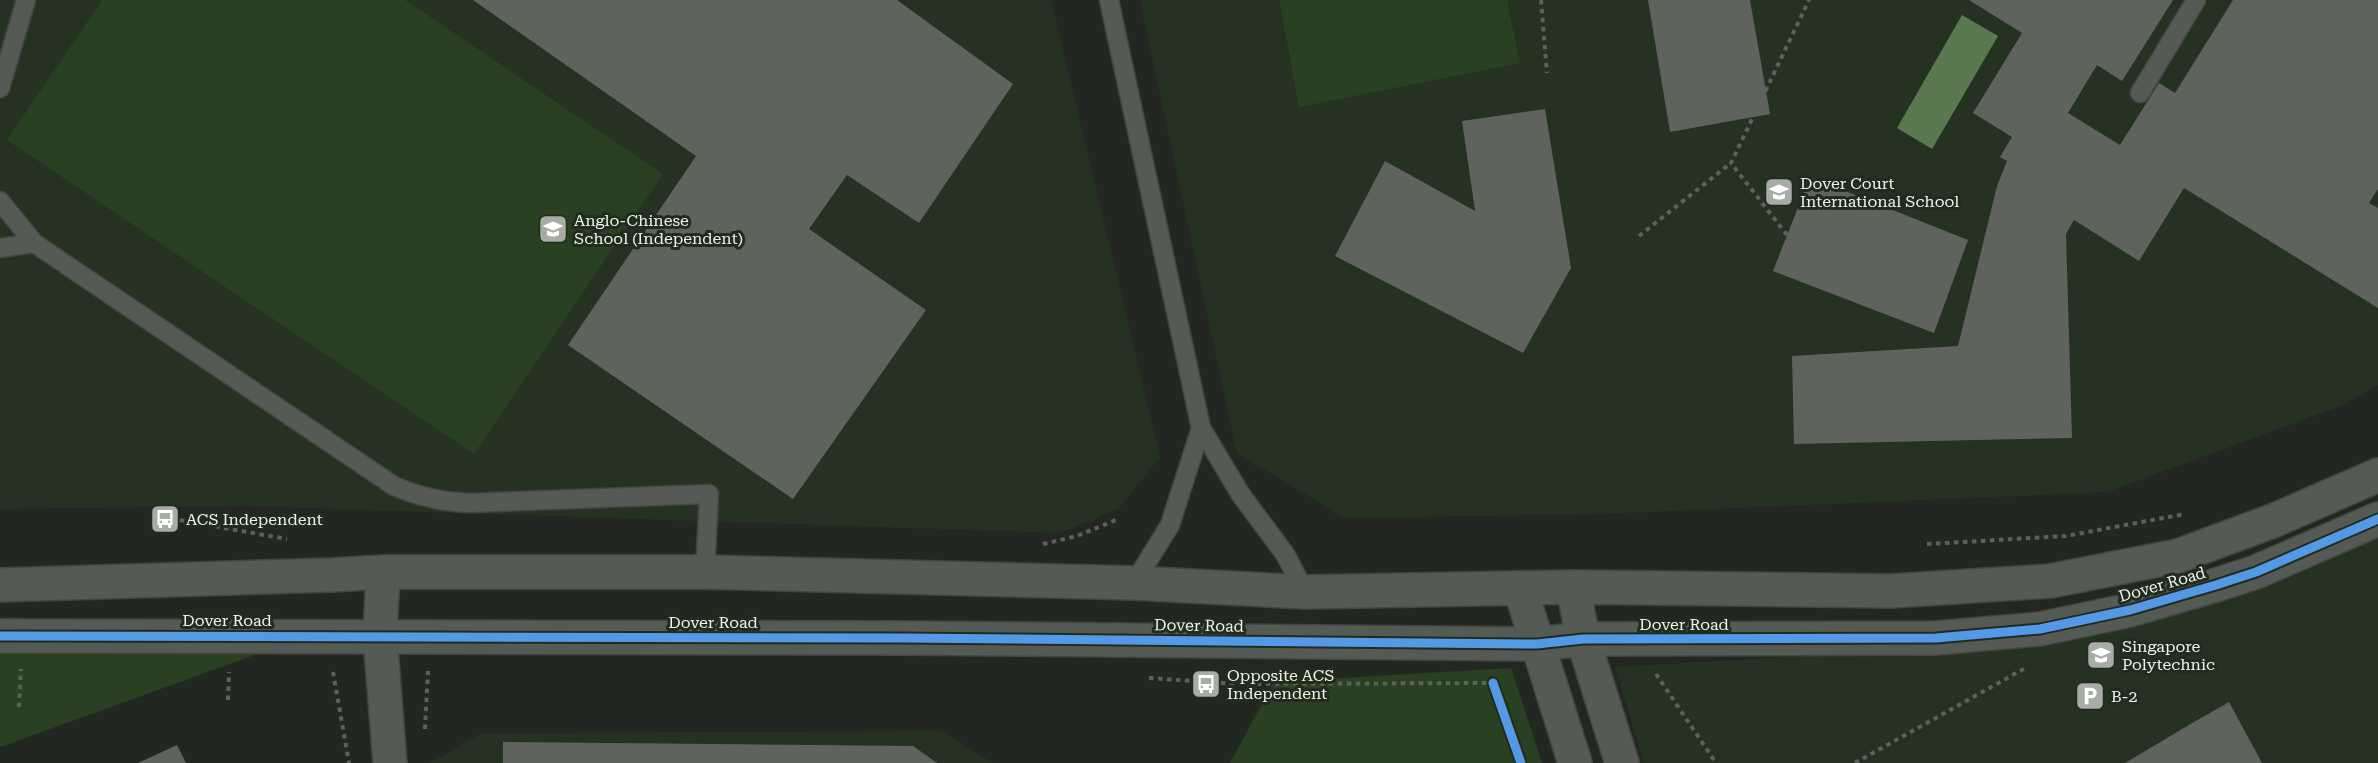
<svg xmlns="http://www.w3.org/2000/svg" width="2378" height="763" font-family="'Roboto Serif',serif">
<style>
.built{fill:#253221}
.green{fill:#2a4022}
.water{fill:#5a7950}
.building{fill:#5e635c}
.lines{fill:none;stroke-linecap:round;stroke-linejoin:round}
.lane-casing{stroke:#414640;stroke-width:21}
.street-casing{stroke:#414640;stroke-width:36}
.secondary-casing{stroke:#414640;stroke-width:36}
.path{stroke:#5d605b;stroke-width:4;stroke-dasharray:4.5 4.5;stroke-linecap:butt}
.lane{stroke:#565a55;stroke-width:18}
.street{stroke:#565a55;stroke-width:33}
.secondary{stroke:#565a55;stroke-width:33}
.cycleway-casing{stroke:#212b1e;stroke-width:13}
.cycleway{stroke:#5399e6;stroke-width:9}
.labels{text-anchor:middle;stroke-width:6;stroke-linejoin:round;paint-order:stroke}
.poi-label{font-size:16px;fill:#eef4ec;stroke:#212b1e;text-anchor:start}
.street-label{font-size:16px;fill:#eef4ec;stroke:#212b1e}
</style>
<rect width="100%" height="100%" fill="#222821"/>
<path class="built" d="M0,0H1051L1160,457L1118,509L1060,533L249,506L0,509Z
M1140,0H2378V385L2343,405L2107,492L1598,514L1345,518L1237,453Z
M2378,529V763H1644L1615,667L2032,643Z
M941,731L993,763H430L482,733Z"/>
<path class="green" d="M102,0H405L663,174L474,454L7,140Z
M1279,0H1507L1520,63L1299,107Z
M0,647L260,653L0,747Z
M1511,668L1542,763H1230L1274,682Z"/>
<path class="water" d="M1962,15L1998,36L1932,149L1897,128Z"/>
<path class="building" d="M473,0H897L1013,84L919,223L847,175L809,229L926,310L793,499L568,345L696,156Z
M1648,0H1750L1770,114L1670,132Z
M1969,0H2173L2122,81L2097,65L2068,113L2120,145L2159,83L2175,93L2233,0H2378V189L2369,203L2378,208V308L2184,188L2139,261L2074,220L2066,234L2072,438L1794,444L1792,356L1958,346L1997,186L2007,161L2000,157L2012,137L1973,113L2022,33Z
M1545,109L1571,268L1523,353L1335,256L1385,161L1475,211L1462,121Z
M1810,177L1968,240L1934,333L1773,271Z
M2229,702L2262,763H2125L2194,722Z
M503,742L913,746L937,763H503Z
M177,745L186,763H138Z"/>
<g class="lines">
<g class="lane-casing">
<path id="lane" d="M1109,0L1201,428L1241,495L1285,554L1305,592
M0,88L26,0
M2140,93L2196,0
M0,201L34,243L394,486C419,497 441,502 469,503L709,494L705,572
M0,248L34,243
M1134,583L1170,525L1201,428"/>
</g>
<g class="street-casing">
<path id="street" d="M383,572L380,636L390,763"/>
</g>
<g class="secondary-casing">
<path id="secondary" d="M0,585L332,575L383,572H705L1134,583L1305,592L1573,587L1891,591L2050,581L2178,556L2275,520L2378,475
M1573,587L1583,639L1622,763
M1520,588L1575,763
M0,636L901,638L1537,644L1583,639L1936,638L2040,629L2130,610L2216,585L2256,572L2378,519"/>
</g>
<path class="path" d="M1541,0L1547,73
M1787,235L1731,163L1809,0
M1639,236L1731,163
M162,517L287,539
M1043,544L1077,536L1116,520
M1927,544L2066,536L2185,514
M333,672L349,763
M1656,674L1716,763
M1149,678L1235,684L1493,683
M228,700L229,672
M19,707L21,669
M425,729L428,671
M1855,763L2027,667"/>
<use href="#lane" class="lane"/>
<use href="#street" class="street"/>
<use href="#secondary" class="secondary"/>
<g class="cycleway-casing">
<path id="cycleway" d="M0,636L901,638L1537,644L1583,639L1936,638L2040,629L2130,610L2216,585L2256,572L2378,519
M1493,683L1521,763"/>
</g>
<use href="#cycleway" class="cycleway"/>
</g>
<defs>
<g id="school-square" transform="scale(1.5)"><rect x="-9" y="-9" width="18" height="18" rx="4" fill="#a7ada5" stroke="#212b1e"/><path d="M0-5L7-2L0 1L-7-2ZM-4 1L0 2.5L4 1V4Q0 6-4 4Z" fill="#fff"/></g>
<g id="university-square" transform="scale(1.5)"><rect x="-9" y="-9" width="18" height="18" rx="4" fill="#a7ada5" stroke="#212b1e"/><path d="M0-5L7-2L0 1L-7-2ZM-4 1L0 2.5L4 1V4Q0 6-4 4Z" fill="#fff"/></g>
<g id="bus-square" transform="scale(1.5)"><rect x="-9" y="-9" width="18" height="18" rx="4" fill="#a7ada5" stroke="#212b1e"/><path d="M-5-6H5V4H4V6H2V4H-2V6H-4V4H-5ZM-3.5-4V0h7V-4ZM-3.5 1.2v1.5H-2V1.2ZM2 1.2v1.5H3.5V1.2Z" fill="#fff"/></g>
<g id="parking-square" transform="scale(1.5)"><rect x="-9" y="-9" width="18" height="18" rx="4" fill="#a7ada5" stroke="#212b1e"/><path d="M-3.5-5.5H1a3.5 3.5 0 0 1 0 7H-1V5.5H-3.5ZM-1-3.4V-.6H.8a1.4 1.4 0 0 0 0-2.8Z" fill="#fff"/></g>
</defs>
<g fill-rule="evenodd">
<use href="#school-square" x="1779" y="192"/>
<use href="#university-square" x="553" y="229"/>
<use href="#bus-square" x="165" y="519"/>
<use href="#university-square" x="2101" y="655"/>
<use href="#bus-square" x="1206" y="684"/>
<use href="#parking-square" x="2090" y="696"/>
</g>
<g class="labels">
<g class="poi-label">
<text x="1800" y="189">Dover Court<tspan x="1800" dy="18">International School</tspan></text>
<text x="574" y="226">Anglo-Chinese<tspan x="574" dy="18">School (Independent)</tspan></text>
<text x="186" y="525">ACS Independent</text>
<text x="2122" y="652">Singapore<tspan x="2122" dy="18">Polytechnic</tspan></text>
<text x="1227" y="681">Opposite ACS<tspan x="1227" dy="18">Independent</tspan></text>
<text x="2111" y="702">B-2</text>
</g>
<g class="street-label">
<text transform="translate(2162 584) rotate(-16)" y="6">Dover Road</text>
<text x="227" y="626">Dover Road</text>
<text x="713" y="628">Dover Road</text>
<text x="1684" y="630">Dover Road</text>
<text transform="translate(1199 625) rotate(1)" y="6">Dover Road</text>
</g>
</g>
</svg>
